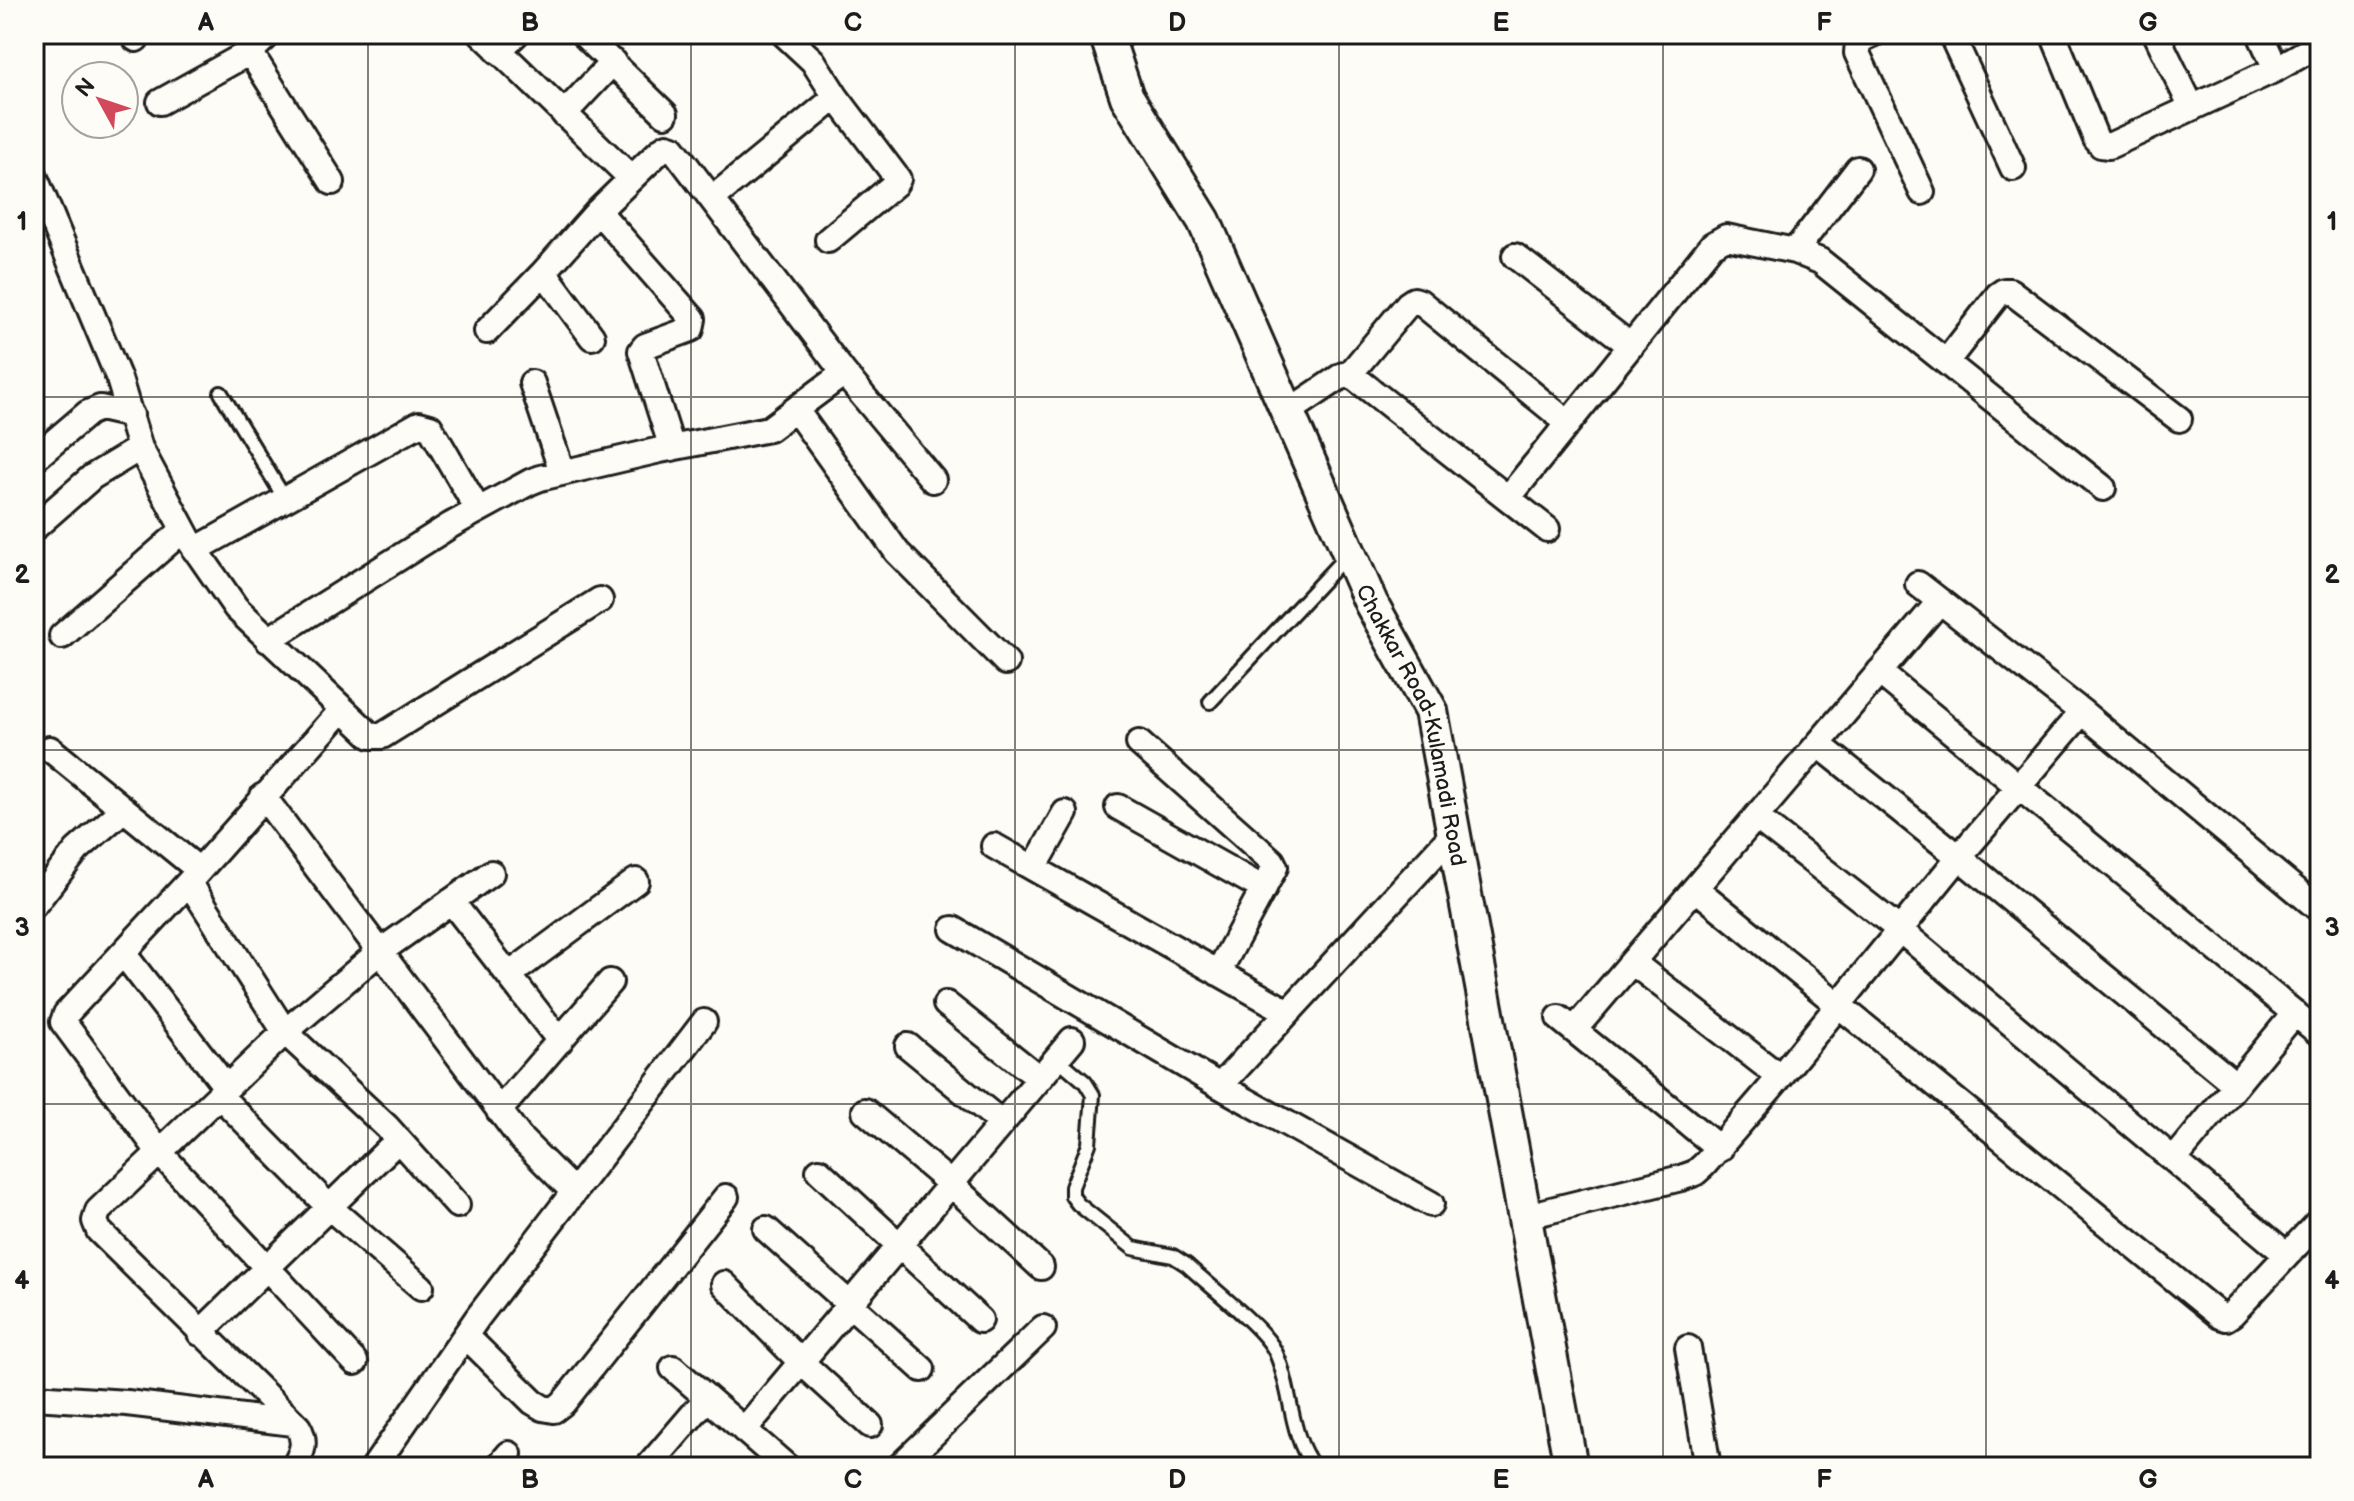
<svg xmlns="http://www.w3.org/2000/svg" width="2354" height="1501" font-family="'Balsamiq Sans',sans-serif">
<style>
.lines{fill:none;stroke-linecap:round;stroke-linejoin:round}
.lane-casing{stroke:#1c1c1c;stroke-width:18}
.street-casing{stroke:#1c1c1c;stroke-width:30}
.secondary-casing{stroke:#1c1c1c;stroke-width:38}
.lane{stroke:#fdfcf7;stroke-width:12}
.street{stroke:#fdfcf7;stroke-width:24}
.secondary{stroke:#fdfcf7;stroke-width:32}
.grid{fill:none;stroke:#1c1c1c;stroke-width:2;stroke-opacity:0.55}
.labels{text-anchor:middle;stroke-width:6;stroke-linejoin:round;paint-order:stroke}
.street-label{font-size:22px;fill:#1c1c1c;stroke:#fdfcf7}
.neatline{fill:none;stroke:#1c1c1c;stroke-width:3}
.grid-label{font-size:26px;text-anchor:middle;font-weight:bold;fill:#1c1c1c}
</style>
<rect width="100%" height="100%" fill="#fdfcf7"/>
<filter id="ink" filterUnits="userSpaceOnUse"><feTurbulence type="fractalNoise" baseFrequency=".0125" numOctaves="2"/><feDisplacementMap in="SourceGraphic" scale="16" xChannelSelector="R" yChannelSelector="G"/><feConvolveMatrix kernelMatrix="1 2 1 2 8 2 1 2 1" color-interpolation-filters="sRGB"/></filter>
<g filter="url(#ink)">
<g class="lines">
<g class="lane-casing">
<path id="lane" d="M221,393L285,499
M1210,702L1347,555
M1057,1058L1085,1082L1093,1095L1089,1144L1072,1187V1196L1078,1204L1133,1248L1173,1256L1187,1265C1208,1285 1264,1328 1275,1351C1293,1389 1288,1433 1314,1467
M909,1457L928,1467"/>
</g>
<g class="street-casing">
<path id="street" d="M482,34L630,177
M583,34L665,114
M784,34L813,61L836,97L898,179L895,184L828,240
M1873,34C1862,39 1857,41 1857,53L1922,192
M1951,34L2013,168
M2053,34L2096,139L2101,145L2109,146L2276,69L2320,44
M2156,34L2192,108
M2260,34L2276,69
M136,39L140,34
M498,51L516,34
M250,52L332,182
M160,102L250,52L269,34
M564,114L613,62
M34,175L119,379L140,448L189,540L236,608L371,736H382L600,600
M712,199L836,97
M598,211L693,319L691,329L645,346L641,351L672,448
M1795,251L1858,169
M1515,256L1631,346
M544,272L592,337
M487,331L544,272L598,211L662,149L667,146L673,148L844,373L933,480
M1946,362L1998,295L2004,291H2010L2179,419
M1349,375L1408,304L1414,300L1420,302L1568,423
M532,383L562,472
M796,410L897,552L1006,662
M1288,412L1343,375L1354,377L1547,529
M34,459L88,413L100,408L131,415
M1508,498L1712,245L1726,237L1795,251L1820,261L2103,488
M34,528L92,477L140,448
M195,550L419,424L430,427L478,510
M1918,584L2082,712L2320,910
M62,636L183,530
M268,640L451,525L530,482L540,478L660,450L769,429L844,373
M1879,672L2320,1034
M342,710L189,882L66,1014L63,1022L160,1153L355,1362
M1139,743L1272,861L1275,867L1218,973
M1818,744L1959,857L2236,1085
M50,749L199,870
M263,796L521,1139L574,1192
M1118,807L1264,889
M1756,817L1900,930L2287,1255
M994,846L1288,1012
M1034,868L1065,813
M189,882L285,1032L387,1127L457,1205
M1695,888L2220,1316L2226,1318L2232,1314L2320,1220
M451,901L560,1041
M34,905L77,850L124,809
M953,929L1220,1086L1431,1204
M123,953L226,1087
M1632,962L1780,1077
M509,975L636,881
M946,1004L1039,1078
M1559,1018L1720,1149
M1574,1030L1940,601
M908,1046L1002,1123
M1220,1086L1453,834
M219,1095L329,1207L421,1287
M499,1111L610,982
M865,1111L951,1184L1041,1267
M2174,1160L2295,1013
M819,1171L980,1320
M1523,1217L1681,1178L1695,1173L1704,1165L1780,1077L1959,857L2082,712
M766,1229L922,1369
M724,1284L801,1362L870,1425
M200,1333L398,1140
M466,1336L533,1402L543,1408L554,1410L563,1403L726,1197
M1688,1348L1708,1467
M673,1368L787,1467
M34,1397L127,1403L293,1423
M744,1430L1072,1040
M294,1467C302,1453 307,1442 298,1427L99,1231L95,1221L98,1211L285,1032L378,953L491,873
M374,1467L478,1317L704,1022
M498,1467L509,1454
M648,1467L707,1398
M899,1467L1043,1328"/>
</g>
<g class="secondary-casing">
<g id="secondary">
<path id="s1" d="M1106,34L1127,97L1204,221L1371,603L1431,711L1571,1467"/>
</g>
</g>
<use href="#lane" class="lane"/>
<use href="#street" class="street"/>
<use href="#secondary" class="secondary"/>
</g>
</g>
<path class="grid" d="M368,34V1467M691,34V1467M1015,34V1467M1339,34V1467M1663,34V1467M1986,34V1467M34,397H2320M34,750H2320M34,1104H2320"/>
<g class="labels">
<g class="street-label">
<text dy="8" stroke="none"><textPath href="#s1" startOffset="760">Chakkar Road-Kulamadi Road</textPath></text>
</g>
</g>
<rect width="2354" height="1501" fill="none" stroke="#fdfcf7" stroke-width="88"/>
<g transform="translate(100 100) rotate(310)"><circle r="38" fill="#fdfcf7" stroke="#a3a29f" stroke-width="2"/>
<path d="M0-6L14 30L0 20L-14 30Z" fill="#d1495b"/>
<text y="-12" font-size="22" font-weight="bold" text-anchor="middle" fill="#1c1c1c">N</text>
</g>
<rect x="44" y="44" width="2266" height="1413" class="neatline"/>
<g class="grid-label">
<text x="206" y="31">A</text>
<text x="530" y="31">B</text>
<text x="853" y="31">C</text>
<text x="1177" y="31">D</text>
<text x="1501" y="31">E</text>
<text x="1824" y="31">F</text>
<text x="2148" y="31">G</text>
<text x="22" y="230">1</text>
<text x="2332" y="230">1</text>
<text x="22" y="583">2</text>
<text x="2332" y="583">2</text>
<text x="22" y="936">3</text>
<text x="2332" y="936">3</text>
<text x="22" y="1289">4</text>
<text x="2332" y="1289">4</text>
<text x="206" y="1488">A</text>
<text x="530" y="1488">B</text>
<text x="853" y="1488">C</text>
<text x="1177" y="1488">D</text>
<text x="1501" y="1488">E</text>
<text x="1824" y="1488">F</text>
<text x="2148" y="1488">G</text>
</g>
</svg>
